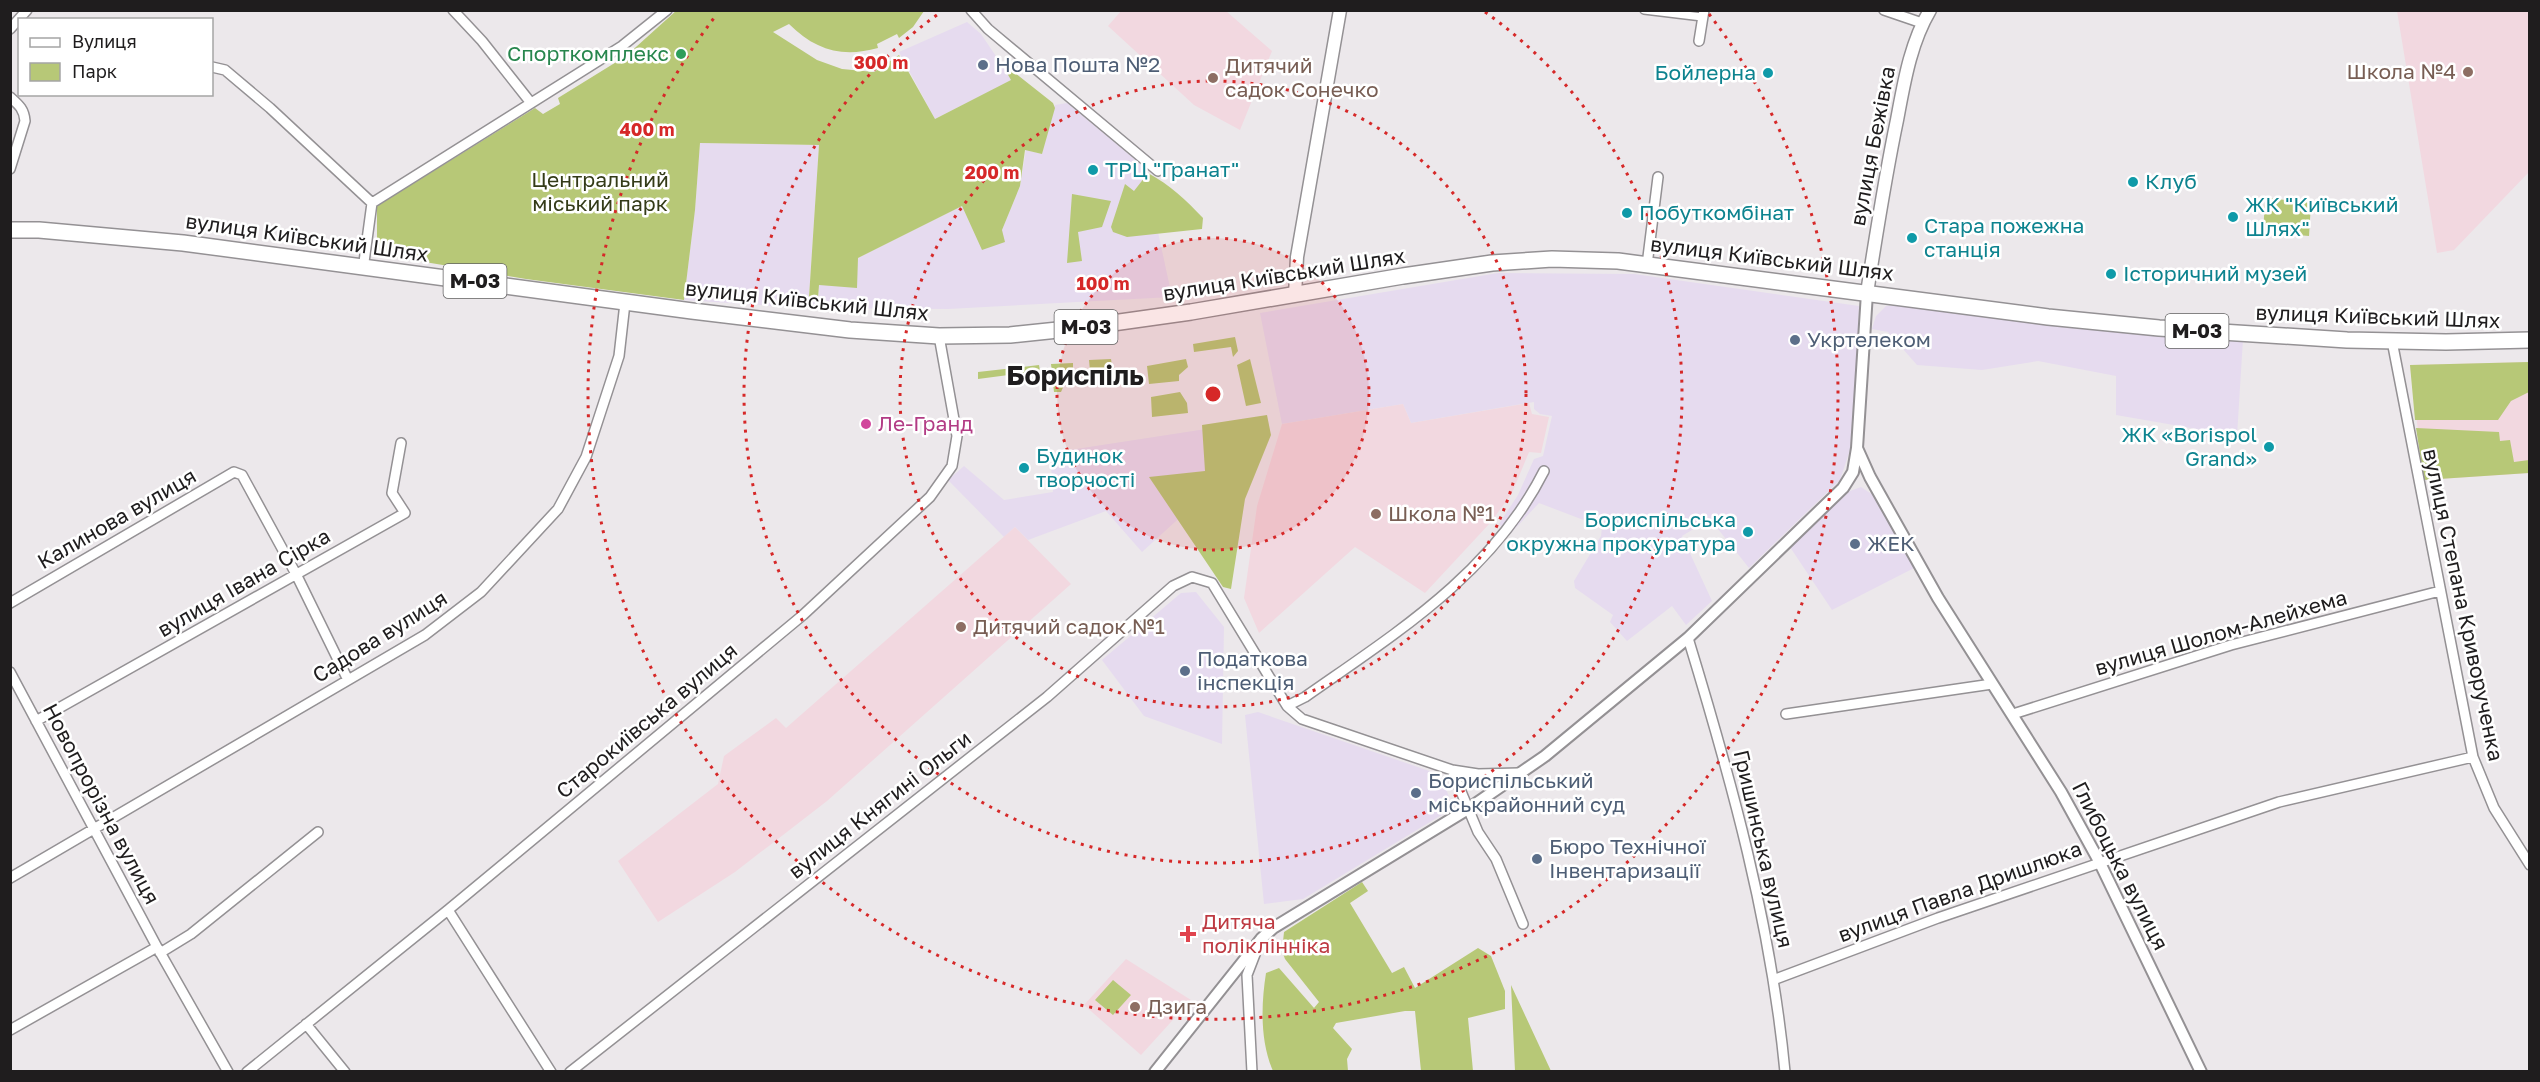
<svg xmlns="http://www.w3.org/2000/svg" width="2540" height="1082" font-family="'Golos Text',sans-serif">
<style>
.commercial{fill:#e6dbef}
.education{fill:#f2d8e0}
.green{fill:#b7c877}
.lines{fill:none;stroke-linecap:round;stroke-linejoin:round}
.pedestrian-casing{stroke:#949194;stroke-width:10}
.minor-casing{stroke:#949194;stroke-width:12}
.tertiary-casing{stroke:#949194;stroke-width:14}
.secondary-casing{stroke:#949194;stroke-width:15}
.trunk-casing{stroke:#949194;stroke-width:18}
.pedestrian{stroke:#fff;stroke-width:7}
.minor{stroke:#fff;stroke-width:9}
.tertiary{stroke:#fff;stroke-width:10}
.secondary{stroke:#fff;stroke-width:12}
.trunk{stroke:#fff;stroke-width:15}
.ring{fill:none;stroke:#d62828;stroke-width:3;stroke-dasharray:3 6}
.leisure-dot{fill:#2e9e5b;stroke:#fff;stroke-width:2}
.service-dot{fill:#5c6f8a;stroke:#fff;stroke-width:2}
.education-dot{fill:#8d6e63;stroke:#fff;stroke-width:2}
.culture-dot{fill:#0f9aa8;stroke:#fff;stroke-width:2}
.hotel-dot{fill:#d1479c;stroke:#fff;stroke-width:2}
.health-dot{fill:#e0444e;stroke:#fff;stroke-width:2}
.labels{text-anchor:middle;stroke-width:5;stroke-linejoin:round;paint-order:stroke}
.shield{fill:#fff;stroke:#626162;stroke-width:1.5}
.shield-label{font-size:20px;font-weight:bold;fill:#1f1d1e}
.leisure-label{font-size:21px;fill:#27864d;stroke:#fff;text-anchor:end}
.service-label{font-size:21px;fill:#4e5e75;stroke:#fff;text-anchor:start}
.education-label{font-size:21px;fill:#785e54;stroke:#fff;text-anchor:start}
.culture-label{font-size:21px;fill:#0d838f;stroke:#fff;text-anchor:start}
.street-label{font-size:21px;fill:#1f1d1e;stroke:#fff}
.park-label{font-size:21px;fill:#343b18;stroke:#fff}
.hotel-label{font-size:21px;fill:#b23c85;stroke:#fff;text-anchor:start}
.health-label{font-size:21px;fill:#be3a42;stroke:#fff;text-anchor:start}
.district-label{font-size:27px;font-weight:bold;fill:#1f1d1e;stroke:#fff}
.centre{fill:#d62828;stroke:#fff;stroke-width:3}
.ring-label{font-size:18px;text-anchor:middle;font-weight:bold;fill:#d62828;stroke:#fff;stroke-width:5;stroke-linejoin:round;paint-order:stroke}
</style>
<rect width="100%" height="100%" fill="#ece8eb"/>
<path class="commercial" d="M967,22L981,34L1012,80L935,119L899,52Z
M1067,103L1144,167L1172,297L948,309L805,308L684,300L695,210L700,143L819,145L809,297L818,298L819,285L858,258L962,206L982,249L1002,230L1020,186L1026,150L1042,154L1055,105Z
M1498,273L1634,274L1859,306L1856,382L1850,450L1840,480L1749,568L1710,519L1682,536L1712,601L1686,625L1672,606L1627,641L1610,622L1613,615L1575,588L1574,581L1601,536L1602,527L1539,503L1510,534L1499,524L1518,495L1534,459L1543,456L1552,416L1540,414L1534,409V402L1411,423L1403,404L1282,424L1260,313Z
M1901,305L2243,339L2237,436L2116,415V376L2038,361L1982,370L1917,365L1888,332L1872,329L1876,316L1886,306Z
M1206,429L1209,491L1142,552L1106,511L1028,540L1015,527L1004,537L948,480L964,466L1004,500L1053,492L1050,453Z
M1861,487L1873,495L1916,567L1832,610L1790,547L1850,491Z
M1196,592L1224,627L1222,744L1144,716L1102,660L1181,593Z
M1258,712L1441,775L1453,808L1303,899L1264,904L1245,715Z"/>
<path class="education" d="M1121,11H1226L1272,51L1240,130L1194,105L1108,26Z
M2397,11H2529V172L2454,250L2437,253Z
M2529,362V473L2424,480L2410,365Z
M1529,403L1532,414L1549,417L1541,453L1529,452L1512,493L1491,522L1425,593L1355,547L1259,633L1244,598L1257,506L1282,424L1403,404L1411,423Z
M1015,527L1071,584L827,801L735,872L658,922L618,861L718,784L724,756L776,718L786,728Z
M1126,959L1191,1000L1141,1055L1084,1005Z"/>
<path class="green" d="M677,10L924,11L913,27L899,38L897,34L877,44L878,48C842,58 815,50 789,24L773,32L817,60L842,69L874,72L899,55L935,119L1011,80L1007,73L1010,69L1053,103L1055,108L1042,154L1025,150L1020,186L1002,230L1005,242L982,250L962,206L858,258L857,288L819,285L818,298L809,297L819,145L700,143L695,210L684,300L526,279L377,254V206L535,108L543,114L560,104L558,98L626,56Z
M1148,173C1170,185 1186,200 1203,218L1202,229L1127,237L1113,232L1111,227L1125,184L1134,191Z
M1072,194L1111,201L1102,227L1078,232L1082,261L1067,263Z
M2268,198L2311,203L2309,236L2263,232L2265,202Z
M1235,337L1238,351L1233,357L1231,347L1194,352L1193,344Z
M1111,359L1115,386L1109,387L1103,376L1090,371L1089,360Z
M1186,359L1188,367L1179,375V381L1149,384L1147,366Z
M1250,359L1261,403L1246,406L1237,365Z
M2529,362V392L2511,401L2498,420H2415L2410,365Z
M1073,363V378L1066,381L1061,392H1054L1051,364Z
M1039,365L1040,371L978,379V372Z
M1180,392L1187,403L1188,413L1152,417L1151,397Z
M1267,415L1271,435L1245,499L1231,589L1223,587L1149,477L1205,471L1202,425Z
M2416,428L2499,432L2500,441L2510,440L2514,462L2529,460V473L2424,480Z
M1362,882L1368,891L1350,903L1392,973L1404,967L1415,988L1478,948L1491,956L1505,991V1009L1468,1018L1473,1071H1421L1415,1011H1405L1336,1023L1333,1028L1352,1049L1347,1059L1348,1071H1273C1260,1041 1261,1005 1266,973L1279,968L1314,1008L1319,1002L1285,959L1282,951L1284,932Z
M1113,980L1131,995L1113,1015L1095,1000Z
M1511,985L1551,1071H1515Z"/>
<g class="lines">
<g class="pedestrian-casing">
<path id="pedestrian" d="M1644,10L1702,17"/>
</g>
<g class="minor-casing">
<path id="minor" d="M453,10L482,41L531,103
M971,10L988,29L1158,171
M1884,10L1922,23
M10,29L27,10
M1699,41L1704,10
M212,67L225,70L270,108L372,203
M10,97C19,105 24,109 25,121L10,169
M1647,265L1658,177
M359,267L364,262L372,203L622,46L667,10
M2392,341L2473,757L2494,808L2530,865
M10,603L234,472L242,475L296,574L348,680
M1688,638C1731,779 1771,923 1785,1072
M10,672L157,947L228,1072
M1287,706L1305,697C1396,633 1492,574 1544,471
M1786,714L1992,684
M2013,714L2231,645L2440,591
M36,721L405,513L392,493L401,443
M1452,770L1478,832L1496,859L1523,924
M10,878L425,635L481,592L558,509L586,457L619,356L625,303
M448,910L551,1072
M160,953L191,934L318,832
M1773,980L1938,918L2279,802L2473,757
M306,1024L345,1072
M10,1030L157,947
M247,1072L448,910L803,615L930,497L952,466L957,436L939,336
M570,1072L1047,697L1173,586L1192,577L1212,583L1287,706L1302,719L1452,770L1478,774L1519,773
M1252,1072L1247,975L1259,944"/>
</g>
<g class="tertiary-casing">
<path id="tertiary" d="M1867,293L1857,448L1870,477L1938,598L2061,792L2099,861L2201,1072
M1155,1072L1261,939L1273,928L1468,809L1545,756L1688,638L1843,488L1853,472L1857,448"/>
</g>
<g class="secondary-casing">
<path id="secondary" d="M1867,293C1876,235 1885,177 1897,120C1904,83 1910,44 1930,10
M1295,295L1297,257L1340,10"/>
</g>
<g class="trunk-casing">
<path id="trunk" d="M10,230H39L183,243L692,311L850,330L939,336L1010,335L1077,328L1191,312L1403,276L1492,263L1552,259L1618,261L2048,317L2159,328L2347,340L2446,342L2530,340"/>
</g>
<use href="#pedestrian" class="pedestrian"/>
<use href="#minor" class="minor"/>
<use href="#tertiary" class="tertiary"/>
<use href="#secondary" class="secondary"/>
<use href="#trunk" class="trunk"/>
</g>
<circle cx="1213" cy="394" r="156" fill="#d62828" fill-opacity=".12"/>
<g class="ring">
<circle cx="1213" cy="394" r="156"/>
<circle cx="1213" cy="394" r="313"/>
<path d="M1485 12A469 469 0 1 1 941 12"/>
<path d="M1709 14A625 625 0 1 1 717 14"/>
</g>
<circle class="leisure-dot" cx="681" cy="54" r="6"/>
<g class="service-dot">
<circle cx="983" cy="65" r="6"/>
<circle cx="1795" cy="340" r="6"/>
<circle cx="1855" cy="544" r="6"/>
<circle cx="1185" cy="671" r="6"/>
<circle cx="1416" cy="793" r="6"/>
<circle cx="1537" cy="859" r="6"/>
</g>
<g class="education-dot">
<circle cx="2468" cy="72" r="6"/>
<circle cx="1213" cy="78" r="6"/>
<circle cx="1376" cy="514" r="6"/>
<circle cx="961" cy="627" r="6"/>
<circle cx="1135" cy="1007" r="6"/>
</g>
<g class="culture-dot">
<circle cx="1768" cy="73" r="6"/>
<circle cx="1093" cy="170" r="6"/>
<circle cx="2133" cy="182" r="6"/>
<circle cx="1627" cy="213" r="6"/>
<circle cx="2233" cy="217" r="6"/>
<circle cx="1912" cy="238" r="6"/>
<circle cx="2111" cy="274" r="6"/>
<circle cx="2269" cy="447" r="6"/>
<circle cx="1024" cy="468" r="6"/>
<circle cx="1748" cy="532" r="6"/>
</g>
<circle class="hotel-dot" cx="866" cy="424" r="6"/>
<path class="health-dot" d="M1185 925h6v6h6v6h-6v6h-6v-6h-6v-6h6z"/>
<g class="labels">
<g class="shield">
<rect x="443.5" y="264" width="63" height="34" rx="4.5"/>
<rect x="1054.5" y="310" width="63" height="34" rx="4.5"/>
<rect x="2165.5" y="314" width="63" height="34" rx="4.5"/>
</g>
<g class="shield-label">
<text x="475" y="288">М-03</text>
<text x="1086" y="334">М-03</text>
<text x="2197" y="338">М-03</text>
</g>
<g class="leisure-label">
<text x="669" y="61">Спорткомплекс</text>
</g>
<g class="service-label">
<text x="995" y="72">Нова Пошта №2</text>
<text x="1807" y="347">Укртелеком</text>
<text x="1867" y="551">ЖЕК</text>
<text x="1197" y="666">Податкова<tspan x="1197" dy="24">інспекція</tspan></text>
<text x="1428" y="788">Бориспільський<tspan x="1428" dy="24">міськрайонний суд</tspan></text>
<text x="1549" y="854">Бюро Технічної<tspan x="1549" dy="24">Інвентаризації</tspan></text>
</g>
<g class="education-label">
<text x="1225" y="73">Дитячий<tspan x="1225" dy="24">садок Сонечко</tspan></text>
<text x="2456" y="79" text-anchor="end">Школа №4</text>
<text x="1388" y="521">Школа №1</text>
<text x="973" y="634">Дитячий садок №1</text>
<text x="1147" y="1014">Дзига</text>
</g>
<g class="culture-label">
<text x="1756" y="80" text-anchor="end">Бойлерна</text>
<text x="1105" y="177">ТРЦ "Гранат"</text>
<text x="2145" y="189">Клуб</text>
<text x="2245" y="212">ЖК "Київський<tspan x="2245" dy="24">Шлях"</tspan></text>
<text x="1639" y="220">Побуткомбінат</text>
<text x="1924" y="233">Стара пожежна<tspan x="1924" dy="24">станція</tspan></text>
<text x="2123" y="281">Історичний музей</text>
<text x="2257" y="442" text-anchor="end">ЖК «Borispol<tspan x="2257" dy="24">Grand»</tspan></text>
<text x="1036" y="463">Будинок<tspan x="1036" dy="24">творчості</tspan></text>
<text x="1736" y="527" text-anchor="end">Бориспільська<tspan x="1736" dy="24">окружна прокуратура</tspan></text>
</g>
<g class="street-label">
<text transform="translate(1873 146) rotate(-79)" y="7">вулиця Бежівка</text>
<text transform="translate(307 238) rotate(8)" y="7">вулиця Київський Шлях</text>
<text transform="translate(1772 259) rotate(7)" y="7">вулиця Київський Шлях</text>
<text transform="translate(1284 275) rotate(-9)" y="7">вулиця Київський Шлях</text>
<text transform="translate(807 301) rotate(6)" y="7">вулиця Київський Шлях</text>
<text transform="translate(2378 317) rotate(2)" y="7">вулиця Київський Шлях</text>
<text transform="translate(117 519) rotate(-30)" y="7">Калинова вулиця</text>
<text transform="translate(244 583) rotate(-30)" y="7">вулиця Івана Сірка</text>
<text transform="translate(2463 605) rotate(78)" y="7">вулиця Степана Криворученка</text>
<text transform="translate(2221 633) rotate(-16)" y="7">вулиця Шолом-Алейхема</text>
<text transform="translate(380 637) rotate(-32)" y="7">Садова вулиця</text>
<text transform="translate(647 721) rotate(-40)" y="7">Старокиївська вулиця</text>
<text transform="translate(101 804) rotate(62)" y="7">Новопрорізна вулиця</text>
<text transform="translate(880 805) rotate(-38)" y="7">вулиця Княгині Ольги</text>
<text transform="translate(1763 849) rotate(77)" y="7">Гришинська вулиця</text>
<text transform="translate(2120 866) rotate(63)" y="7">Глибоцька вулиця</text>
<text transform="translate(1960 892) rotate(-20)" y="7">вулиця Павла Дришлюка</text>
</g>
<g class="park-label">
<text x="600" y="187">Центральний<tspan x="600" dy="24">міський парк</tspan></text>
</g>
<g class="hotel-label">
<text x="878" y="431">Ле-Гранд</text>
</g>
<g class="health-label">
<text x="1202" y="929">Дитяча<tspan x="1202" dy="24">поліклінніка</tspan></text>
</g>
<g class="district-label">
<text x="1075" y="385">Бориспіль</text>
</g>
</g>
<circle cx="1213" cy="394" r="9" class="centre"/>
<g class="ring-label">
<text x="881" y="69">300 m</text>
<text x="647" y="136">400 m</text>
<text x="992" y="179">200 m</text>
<text x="1103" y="290">100 m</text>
</g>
<rect width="2540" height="1082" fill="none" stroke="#1f1d1e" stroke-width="24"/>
<rect x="18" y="18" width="195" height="78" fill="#ffffff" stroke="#a5a5a5" stroke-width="1.5"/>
<rect x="30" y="38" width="30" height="9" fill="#ffffff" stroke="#a5a5a5" stroke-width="1.5"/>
<text x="72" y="48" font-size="18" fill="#1f1d1e">Вулиця</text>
<rect x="30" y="63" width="30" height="18" fill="#b7c877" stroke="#a5a5a5" stroke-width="1.5"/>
<text x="72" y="78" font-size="18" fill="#1f1d1e">Парк</text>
</svg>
